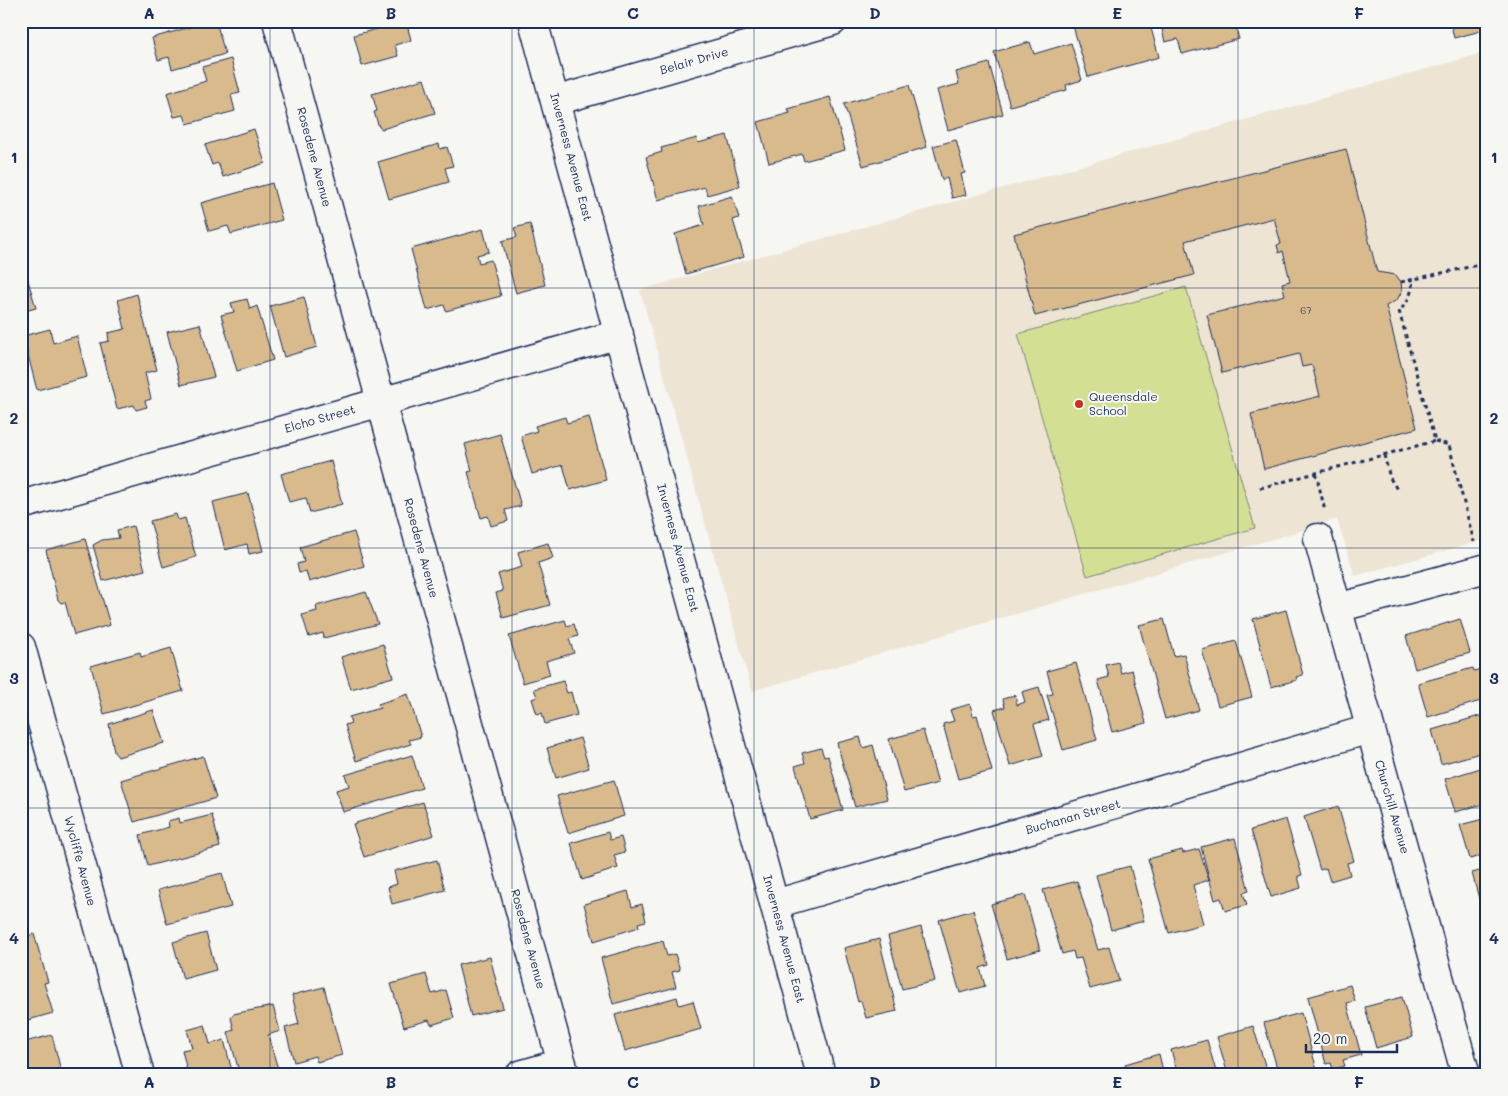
<svg xmlns="http://www.w3.org/2000/svg" width="1508" height="1096" font-family="Mali,sans-serif">
<style>
.built{fill:#ede4d3}
.green{fill:#d3e093;stroke:#778878}
.building{fill:#d8ba8c;stroke:#1b2f5e}
.lines{fill:none;stroke-linecap:round;stroke-linejoin:round}
.street-casing{stroke:#1b2f5e;stroke-width:31}
.path{stroke:#1b2f5e;stroke-width:3;stroke-dasharray:4 4;stroke-linecap:butt}
.street{stroke:#f6f6f2;stroke-width:28}
.grid{fill:none;stroke:#1b2f5e;stroke-width:1;stroke-opacity:0.55}
.poi-dot{fill:#c8321e;stroke:#f6f6f2;stroke-width:2}
.labels{text-anchor:middle;stroke-width:4;stroke-linejoin:round;paint-order:stroke}
.number-label{font-size:10px;fill:#4a526a}
.street-label{font-size:12px;fill:#1b2f5e;stroke:#f6f6f2}
.poi-label{font-size:12px;fill:#1b2f5e;stroke:#f6f6f2;text-anchor:start}
.neatline{fill:none;stroke:#1b2f5e;stroke-width:2}
.grid-label{font-size:16px;text-anchor:middle;font-weight:bold;fill:#1b2f5e}
</style>
<rect width="100%" height="100%" fill="#f6f6f2"/>
<filter id="ink" filterUnits="userSpaceOnUse"><feTurbulence type="fractalNoise" baseFrequency=".02" numOctaves="2"/><feDisplacementMap in="SourceGraphic" scale="10" xChannelSelector="R" yChannelSelector="G"/><feConvolveMatrix kernelMatrix="1 2 1 2 8 2 1 2 1" color-interpolation-filters="sRGB"/></filter>
<g filter="url(#ink)">
<path class="built" d="M1487,52V539L1355,576L1337,519L1283,536L752,691L640,290Z"/>
<path class="green" d="M1186,287L1255,528L1087,576L1018,334Z"/>
<path class="building" d="M211,21H216L225,54L172,69L169,57L158,60L152,38Z
M386,21H406L411,40L395,45L398,56L362,66L354,35L388,26Z
M1092,21H1149L1159,57L1088,77L1073,26Z
M1160,21H1234L1239,39L1182,54L1178,39L1165,42Z
M1450,21H1487V46H1485L1481,31L1454,38Z
M1030,42L1034,54L1071,43L1082,80L1066,85L1067,90L1010,106L994,52Z
M231,59L240,93L231,95L235,111L187,124L184,115L174,117L167,93L206,81L202,67Z
M989,63L1003,114L948,130L937,90L959,84L956,72Z
M424,79L435,113L382,129L379,127L374,112L377,111L372,94Z
M909,85L927,147L863,166L844,104Z
M830,97L845,150L804,161L802,154L769,163L758,122L790,113L788,109Z
M254,129L265,163L223,177L218,163L212,165L205,145Z
M727,135L740,186L707,195L705,187L658,200L646,157L662,152L661,148L697,138L698,143Z
M956,140L965,173L961,174L966,195L952,198L947,178L942,180L933,146Z
M439,144L440,149L447,147L453,166L445,168L449,182L389,199L378,162Z
M1346,149L1377,272L1396,275L1401,282L1402,291L1397,300L1386,306L1417,428L1264,469L1251,414L1320,396L1312,365L1302,367L1299,354L1222,373L1207,315L1285,295L1282,283L1290,281L1283,251L1279,253L1277,245L1281,244L1274,218L1185,241L1194,275L1035,316L1014,234Z
M272,183L282,220L231,234L228,226L209,231L201,203Z
M732,196L739,218L733,220L744,257L686,274L675,234L704,225L699,206Z
M530,224L545,285L516,293L502,241L517,237L514,228Z
M483,229L489,252L477,255L479,263L491,260L501,296L446,311L444,305L427,310L411,249Z
M25,270L36,308L21,312V271Z
M137,294L157,370L145,373L151,399L145,401L147,407L136,410L134,405L117,409L100,343L109,341L108,333L125,329L118,300Z
M304,297L317,347L284,357L270,306Z
M247,299L250,309L257,306L273,360L237,371L221,315L234,312L231,303Z
M200,324L214,377L181,385L167,332Z
M50,329L53,343L77,336L87,377L37,390L23,336Z
M565,417L567,423L589,417L606,480L570,490L563,465L532,474L521,436L537,431L535,426Z
M500,434L521,506L505,510L508,521L491,526L488,516L481,518L468,472L472,471L465,444Z
M331,461L342,504L310,513L306,498L289,502L281,474Z
M248,493L263,551L249,554L247,544L225,550L213,502Z
M176,514L178,520L185,518L196,557L163,567L150,521Z
M133,526L145,570L103,581L93,545L102,540L119,538L117,530Z
M354,532L364,566L309,582L306,571L299,573L297,564L304,562L300,547Z
M85,539L110,625L74,635L65,602L61,603L58,600L46,550Z
M548,543L553,558L538,563L550,605L503,618L496,593L503,591L498,574L522,567L518,552Z
M366,592L378,624L324,638L323,633L309,637L302,615L317,611L316,606Z
M1286,610L1303,675L1296,677L1297,680L1271,687L1253,619Z
M1164,619L1174,656L1184,654L1199,710L1165,719L1139,625Z
M1460,619L1470,653L1415,669L1406,636Z
M565,620L567,626L574,624L578,636L569,639L574,653L546,661L550,675L523,683L509,636Z
M1236,641L1252,697L1218,706L1202,650Z
M383,644L393,677L351,689L341,657Z
M171,648L183,691L104,714L91,666L140,652L141,657Z
M1118,662L1121,673L1132,670L1146,723L1112,732L1098,680L1109,677L1106,665Z
M1076,663L1097,740L1063,750L1047,695L1053,694L1047,671Z
M1473,668L1474,671L1484,668L1487,677V699L1428,717L1418,683Z
M563,681L567,693L571,692L577,715L545,724L542,713L537,714L532,699L537,697L534,689Z
M1039,687L1049,720L1034,724L1043,756L1010,766L994,710L1005,707L1003,699L1015,695L1017,705L1025,702L1022,692Z
M408,694L421,737L409,740L411,744L356,761L345,725L351,723L349,717L380,708L378,704Z
M970,704L973,716L977,715L992,771L958,779L943,724L954,721L950,710Z
M153,710L164,743L118,757L114,752L109,724Z
M1486,714L1487,751L1441,764L1432,730Z
M923,730L938,783L904,792L889,739Z
M860,737L863,748L873,745L887,799L855,807L837,743Z
M580,738L589,768L556,778L547,748Z
M821,748L824,757L828,756L843,810L810,819L795,766L805,763L802,753Z
M412,755L422,788L343,812L336,790L349,786L345,775Z
M203,756L216,798L134,822L121,780Z
M1487,766V803L1455,812L1445,779Z
M614,780L624,816L568,833L557,796Z
M423,802L434,835L364,857L353,824Z
M1338,806L1354,861L1347,863L1350,875L1330,881L1326,868L1320,870L1304,817Z
M212,815L220,847L148,866L140,835L169,827L168,821L179,818L180,823Z
M1487,818V854L1470,859L1460,825Z
M1286,819L1302,875L1298,876L1301,888L1271,897L1251,830Z
M608,832L610,840L621,837L625,852L614,855L618,868L582,880L571,843Z
M1235,838L1249,891L1243,893L1247,905L1225,911L1221,898L1215,900L1201,847Z
M1199,849L1209,880L1193,885L1203,924L1169,933L1148,859L1182,850L1183,853Z
M437,860L445,890L392,904L388,887L397,884L394,871Z
M1130,866L1144,921L1111,930L1096,875Z
M1487,869V905L1481,906L1472,873Z
M222,873L231,907L167,924L158,890Z
M1077,881L1098,950L1109,947L1119,981L1090,989L1081,958L1075,959L1073,951L1062,954L1043,890Z
M628,891L632,907L642,904L646,921L638,923L639,927L594,941L584,904Z
M1025,895L1040,950L1007,959L991,904Z
M21,897L27,917L21,919Z
M973,910L989,965L980,968L985,986L960,993L939,920Z
M921,927L935,981L902,989L888,936Z
M206,933L216,970L183,979L173,942Z
M34,934L48,982L44,983L53,1013L21,1022V938Z
M879,939L897,1011L866,1018L861,1001L858,1002L844,948Z
M663,941L667,956L675,954L680,970L672,972L676,987L613,1004L601,958Z
M490,957L503,1008L471,1016L458,965Z
M426,974L432,994L446,990L454,1018L431,1025L429,1020L404,1027L391,984Z
M1350,985L1355,1001L1347,1003L1361,1055L1343,1060L1345,1066L1333,1069L1331,1063L1326,1064L1308,997Z
M324,987L342,1055L317,1062L315,1056L294,1062L285,1028L299,1024L292,995Z
M677,997L679,1005L693,1001L701,1029L625,1051L615,1015Z
M1402,997L1413,1037L1376,1048L1365,1007Z
M273,1006L280,1031L268,1035L278,1069L258,1075H240L228,1032L234,1030L231,1018L233,1014Z
M1301,1013L1317,1070L1302,1075H1279L1264,1023Z
M205,1025L210,1044L224,1040L233,1075H188L182,1050L192,1048L187,1030Z
M1253,1026L1268,1075H1228L1217,1037Z
M52,1035L62,1075H21V1043Z
M1207,1040L1217,1075H1178L1171,1050Z
M1159,1054L1164,1075H1128L1125,1064Z"/>
<g class="lines">
<g class="street-casing">
<path id="street" d="M277,21L565,1075
M533,21L821,1075
M555,101L833,21
M21,505L619,334
M1318,538L1466,1075
M1337,608L1487,568
M21,647L140,1075
M775,904L1370,729
M520,1075L562,1063"/>
</g>
<path class="path" d="M1401,282L1487,263
M1435,441L1449,445L1474,542
M1384,455L1390,478L1398,491
M1316,473L1325,511
M1260,488L1435,441L1399,311C1409,302 1412,292 1413,279"/>
<use href="#street" class="street"/>
</g>
</g>
<path class="grid" d="M270,21V1075M512,21V1075M754,21V1075M996,21V1075M1238,21V1075M21,288H1487M21,548H1487M21,808H1487"/>
<circle class="poi-dot" cx="1079" cy="404" r="5"/>
<g class="labels">
<g class="number-label">
<text x="1306" y="314">67</text>
</g>
<g class="street-label">
<text transform="translate(694 61) rotate(-16)" y="4">Belair Drive</text>
<text transform="translate(314 157) rotate(75)" y="4">Rosedene Avenue</text>
<text transform="translate(571 157) rotate(75)" y="4">Inverness Avenue East</text>
<text transform="translate(320 419) rotate(-16)" y="4">Elcho Street</text>
<text transform="translate(421 548) rotate(75)" y="4">Rosedene Avenue</text>
<text transform="translate(678 548) rotate(75)" y="4">Inverness Avenue East</text>
<text transform="translate(1392 807) rotate(74)" y="4">Churchill Avenue</text>
<text transform="translate(1073 817) rotate(-16)" y="4">Buchanan Street</text>
<text transform="translate(80 861) rotate(75)" y="4">Wycliffe Avenue</text>
<text transform="translate(528 939) rotate(75)" y="4">Rosedene Avenue</text>
<text transform="translate(784 939) rotate(75)" y="4">Inverness Avenue East</text>
</g>
<g class="poi-label">
<text x="1089" y="401">Queensdale<tspan x="1089" dy="14">School</tspan></text>
</g>
</g>
<rect width="1508" height="1096" fill="none" stroke="#f6f6f2" stroke-width="55"/>
<path d="M1306 1044v8h91v-8" fill="none" stroke="#1b2f5e" stroke-width="2.5"/>
<text x="1313" y="1044" font-size="15" fill="#1b2f5e" stroke="#f6f6f2" stroke-width="4" paint-order="stroke">20 m</text>
<rect x="28" y="28" width="1452" height="1040" class="neatline"/>
<g class="grid-label">
<text x="149" y="19">A</text>
<text x="391" y="19">B</text>
<text x="633" y="19">C</text>
<text x="875" y="19">D</text>
<text x="1117" y="19">E</text>
<text x="1359" y="19">F</text>
<text x="14" y="163">1</text>
<text x="1494" y="163">1</text>
<text x="14" y="424">2</text>
<text x="1494" y="424">2</text>
<text x="14" y="684">3</text>
<text x="1494" y="684">3</text>
<text x="14" y="944">4</text>
<text x="1494" y="944">4</text>
<text x="149" y="1088">A</text>
<text x="391" y="1088">B</text>
<text x="633" y="1088">C</text>
<text x="875" y="1088">D</text>
<text x="1117" y="1088">E</text>
<text x="1359" y="1088">F</text>
</g>
</svg>
